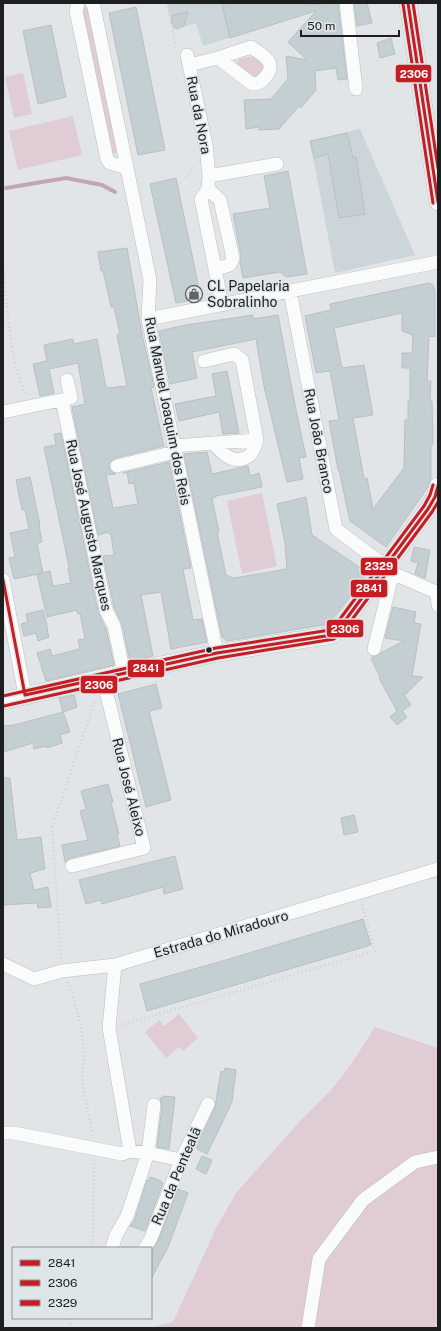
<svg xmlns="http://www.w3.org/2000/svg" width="441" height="1331" font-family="'Public Sans',sans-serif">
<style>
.built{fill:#ccd5d9}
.green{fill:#e0ccd4}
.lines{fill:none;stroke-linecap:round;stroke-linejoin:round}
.stream{stroke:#c3a6b1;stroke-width:4}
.building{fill:#c4cfd3;stroke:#bcbfc0;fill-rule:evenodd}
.minor-casing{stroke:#bcbec0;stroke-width:14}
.tertiary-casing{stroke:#bcbec0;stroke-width:18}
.path{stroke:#cfd1d1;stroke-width:2.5;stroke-dasharray:1 3;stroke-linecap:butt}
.minor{stroke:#fafbfb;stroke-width:13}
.tertiary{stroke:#fafbfb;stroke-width:17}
.bus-1-casing{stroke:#dfe6e9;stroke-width:6}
.bus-2-casing{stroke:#dfe6e9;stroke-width:6}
.bus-3-casing{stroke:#dfe6e9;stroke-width:6}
.bus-1{stroke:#c61d23;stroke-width:3}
.bus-2{stroke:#c61d23;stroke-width:3}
.bus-3{stroke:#c61d23;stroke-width:3}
.bus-dot{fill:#1c1e1f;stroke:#dfe6e9;stroke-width:1.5}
.labels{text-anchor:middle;stroke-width:3;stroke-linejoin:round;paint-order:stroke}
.street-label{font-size:14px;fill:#1c1e1f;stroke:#dfe6e9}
.poi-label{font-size:14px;fill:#1c1e1f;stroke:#dfe6e9;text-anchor:start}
.line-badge{stroke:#dfe6e9;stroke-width:1.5}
.badge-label{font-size:11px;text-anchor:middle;font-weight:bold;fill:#fff}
</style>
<rect width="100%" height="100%" fill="#e1e5e7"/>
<path class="built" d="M167,3H304L307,13L203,46L196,23L173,30Z
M360,129L415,255L335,273L310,141Z"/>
<path class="green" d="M85,7L88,8L117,152L115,154L113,153L83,10Z
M254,56C264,63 269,75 252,77L238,65L237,62L239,59Z
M23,73L32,114L14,118L5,77Z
M73,116L82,155L18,170L9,131Z
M262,493L277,566L242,574L227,501Z
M179,1014L198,1038L183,1051L179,1047L166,1058L145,1032L159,1020L164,1026Z
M375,1027L438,1048V1328H149L173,1322L216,1228L236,1193L301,1120L331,1090L350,1066Z"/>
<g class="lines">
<path class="stream" d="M6,188L66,178L102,185L115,192"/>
</g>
<path class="building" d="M229,3H304V5L338,3L347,79L338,80L336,68L315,71L316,90L301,108L299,106L279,129L259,130V127L246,129L244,100L271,99L288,79L286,56L307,60L288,42L316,11L230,38L222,5Z
M354,3H367L372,23L357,26Z
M136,7L165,150L138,155L109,13Z
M188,12L184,26L177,29L171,22L173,15Z
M51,25L66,97L38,104L23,31Z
M391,38L395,54L380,58L377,43Z
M347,133L353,158L356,157L365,214L339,218L328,154L314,158L310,141Z
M288,171L307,274L286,277L280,272L243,278L240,262L241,256L233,214L270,208L264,176Z
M176,178L201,298L176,303L150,184Z
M127,248L142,334L154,387L151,388L164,446L115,458L111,461L109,464V468L112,472L116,474L106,475L113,508L138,504L134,483L129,484L127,472L123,473L169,462L191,568L183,569L193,620L202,619L207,642L171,649L161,592L141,595L153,656L130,662L122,624L114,607L103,556L114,555L111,534L110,535L109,532L98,535L72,407L85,404L78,363L49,369L54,393L40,396L33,364L47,361L44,345L73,339L74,344L97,339L106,388L127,386L117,335L120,334L114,307H111L103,270L101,271L98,252Z
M429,283L433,285L435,291V337L429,336L427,381H431L430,401H432L433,444L431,445V479L426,490L386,547L350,521L339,470H338L329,421L339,420L330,371L316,373L305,316L331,310L330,304ZM402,313V331L413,335L412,353H402V368H410V401H408V420H405L404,468L373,509L367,478L364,479L353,418L373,415L364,365L342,368L334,328Z
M253,315V319L278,315L295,405L306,457L299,458L303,479L287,482L264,386L256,339L192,352L197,378L170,384L159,331L186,325Z
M227,371L239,433L223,434L219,412L179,421L175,404L216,396L212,374Z
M61,433L98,612L106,629L114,665L46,681L37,653L50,649L52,656L80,649L78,640L85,639L80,613L78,614L77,610L47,617L37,574L50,571L53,586L71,583L68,568L69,567L44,447L56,445L54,434Z
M207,452L212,474L248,466L250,476L259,473L262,487L216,496V497L212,498L219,532H217L226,575L234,578L287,569L285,543L277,504L306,497L312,535L368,573L329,624L227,641L222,637L184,454Z
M30,477L40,525H39L42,542L37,543L43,573L14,579L9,558L15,557L10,533L29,529L25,509L22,510L16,480Z
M414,547L430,550L425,578L415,574L418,563L411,561Z
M393,607L416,612L414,623L421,624L412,676L423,677L406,694L403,693L411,705L402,711L407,717L397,725L390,717L397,711L379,678L380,677L371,658L404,641L385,638Z
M43,610L48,630H47L49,637L38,641L36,633L24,636L21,624L28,622L26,614Z
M156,684L162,708L149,711L171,800L146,807L118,694Z
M74,695L77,707L63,712L59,698Z
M63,712L70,732L60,735L62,743L47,748V746L34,749L33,743L3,752V726L14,725Z
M3,778H10L17,840L41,837L45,869L30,873L34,890L48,887L51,907L38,908L37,903L3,905Z
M108,784L113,802L111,803L119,834H117L120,846L70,858L65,862L62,845L88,840L80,811L86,809L81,791Z
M354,815L358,832L344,835L341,818Z
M175,856L183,889L164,894L163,887L102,904L101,900L86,904L79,880Z
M363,919L371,945L147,1011L140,984L212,964Z
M225,1068L236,1070L232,1102L207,1154L197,1149V1146L215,1107L221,1071L224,1072Z
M163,1096L175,1097L169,1149L157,1147L162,1106L160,1098H163Z
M202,1156L212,1160L206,1174L196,1169Z
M150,1177L161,1181V1182L163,1183L145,1231L130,1226L135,1219L147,1180L148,1181Z
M178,1189L188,1193L168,1247L151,1279V1253L158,1241Z"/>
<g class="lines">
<g class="minor-casing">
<path id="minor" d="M78,3L76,11L107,159L110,163L127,168
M92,3L94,7L150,280L148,319L217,653
M346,3L356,89
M187,55L206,145L209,176L208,189L201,199L222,304
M189,65L218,58L251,47C257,51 266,56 269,62C274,71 261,85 252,84L218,58
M209,176L277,164
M208,189L220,200L233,258C231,267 224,267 216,268
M290,291L336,529L397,575L438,593
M148,319L438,262
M62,400L106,610L114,626L124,673
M3,412L71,398L67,380
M214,443C222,455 236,466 250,455C254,451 255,445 257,440
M174,446L257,440L242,360L234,354L204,361
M117,466L175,452
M3,580L25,695
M437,593L438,605
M374,649L393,572
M72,866L144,848L103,678
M3,964L34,979L62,971L115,965L438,869
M115,965L109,1028L130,1151L148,1153L181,1160
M3,1133H14L122,1154L130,1151
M112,1248L116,1235L127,1216L148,1153L154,1105
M145,1248L151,1238L181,1160L208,1104
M308,1328L319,1259L363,1200L415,1162L438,1157"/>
</g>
<g class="tertiary-casing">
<path id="tertiary" d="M408,3L438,202
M3,701L124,673L217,653L332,635L341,626L428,509L435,497L438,486"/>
</g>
<path class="path" d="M167,3L176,48
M186,178L195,166
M3,267C6,299 9,332 15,363C17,375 23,385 25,396
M384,656L406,694
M61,959L52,827L95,701
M67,982C77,1004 82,1028 84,1051C84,1060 82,1069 82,1079C84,1098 90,1117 93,1136
M121,1025L375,951L362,903
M90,1248L93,1238L94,1161
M69,1328L72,1318"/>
<use href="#minor" class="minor"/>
<use href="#tertiary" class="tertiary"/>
<g class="bus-1-casing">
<path id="bus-1" d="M408,3L438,202
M3,580L25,695
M25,695L217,653L332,635L341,626L428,509L435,497L438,486"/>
</g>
<g class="bus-2-casing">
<path id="bus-2" d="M403,4L433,203
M4,706L218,658L334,639L345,629L432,512L438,502"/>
</g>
<g class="bus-3-casing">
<path id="bus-3" d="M413,3L438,168
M3,696L216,648L330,630L337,623L424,506L430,495L433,485"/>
</g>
<use href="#bus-1" class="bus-1"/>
<use href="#bus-2" class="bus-2"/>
<use href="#bus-3" class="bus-3"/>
</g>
<defs>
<g id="shop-ring" transform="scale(0.9)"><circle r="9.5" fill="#dfe6e9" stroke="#616465" stroke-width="1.5"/><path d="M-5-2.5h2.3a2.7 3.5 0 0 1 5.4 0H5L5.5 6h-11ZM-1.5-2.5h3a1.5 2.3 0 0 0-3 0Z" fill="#616465"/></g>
</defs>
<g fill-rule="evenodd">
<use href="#shop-ring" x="194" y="294"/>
</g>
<circle class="bus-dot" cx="209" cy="650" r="3.5"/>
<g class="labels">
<g class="street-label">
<text transform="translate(199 115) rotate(79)" y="5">Rua da Nora</text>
<text transform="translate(168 411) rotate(79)" y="5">Rua Manuel Joaquim dos Reis</text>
<text transform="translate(319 441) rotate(79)" y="5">Rua João Branco</text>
<text transform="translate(89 525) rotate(78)" y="5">Rua José Augusto Marques</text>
<text transform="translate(129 787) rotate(76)" y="5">Rua José Aleixo</text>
<text transform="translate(221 934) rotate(-16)" y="5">Estrada do Miradouro</text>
<text transform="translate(176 1176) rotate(-67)" y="5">Rua da Pentealã</text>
</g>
<g class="poi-label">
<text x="207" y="291">CL Papelaria<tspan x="207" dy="16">Sobralinho</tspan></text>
</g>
</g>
<g class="line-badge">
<rect x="395" y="64" width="37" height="19" rx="4" fill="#c61d23"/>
<rect x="360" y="557" width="38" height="19" rx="4" fill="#c61d23"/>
<rect x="350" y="579" width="38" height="19" rx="4" fill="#c61d23"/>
<rect x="326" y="619" width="38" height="19" rx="4" fill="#c61d23"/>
<rect x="127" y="659" width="38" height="19" rx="4" fill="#c61d23"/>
<rect x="80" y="675" width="38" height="19" rx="4" fill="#c61d23"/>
</g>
<g class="badge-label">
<text x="414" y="78">2306</text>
<text x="379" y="570">2329</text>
<text x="369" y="592">2841</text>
<text x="345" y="633">2306</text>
<text x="146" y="672">2841</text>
<text x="99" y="689">2306</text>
</g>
<rect width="441" height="1331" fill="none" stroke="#1c1e1f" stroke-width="8"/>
<rect x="12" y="1247" width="140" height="72" fill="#dfe6e9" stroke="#919698"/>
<rect x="20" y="1260" width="20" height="6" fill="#c61d23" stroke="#919698"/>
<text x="48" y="1267" font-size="12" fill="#1c1e1f">2841</text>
<rect x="20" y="1280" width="20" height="6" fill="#c61d23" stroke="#919698"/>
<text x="48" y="1287" font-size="12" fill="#1c1e1f">2306</text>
<rect x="20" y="1300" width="20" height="6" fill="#c61d23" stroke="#919698"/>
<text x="48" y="1307" font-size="12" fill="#1c1e1f">2329</text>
<path d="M301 30v6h98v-6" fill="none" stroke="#1c1e1f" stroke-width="2"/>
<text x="307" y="30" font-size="12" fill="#1c1e1f" stroke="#dfe6e9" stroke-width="3" paint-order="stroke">50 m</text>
</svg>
